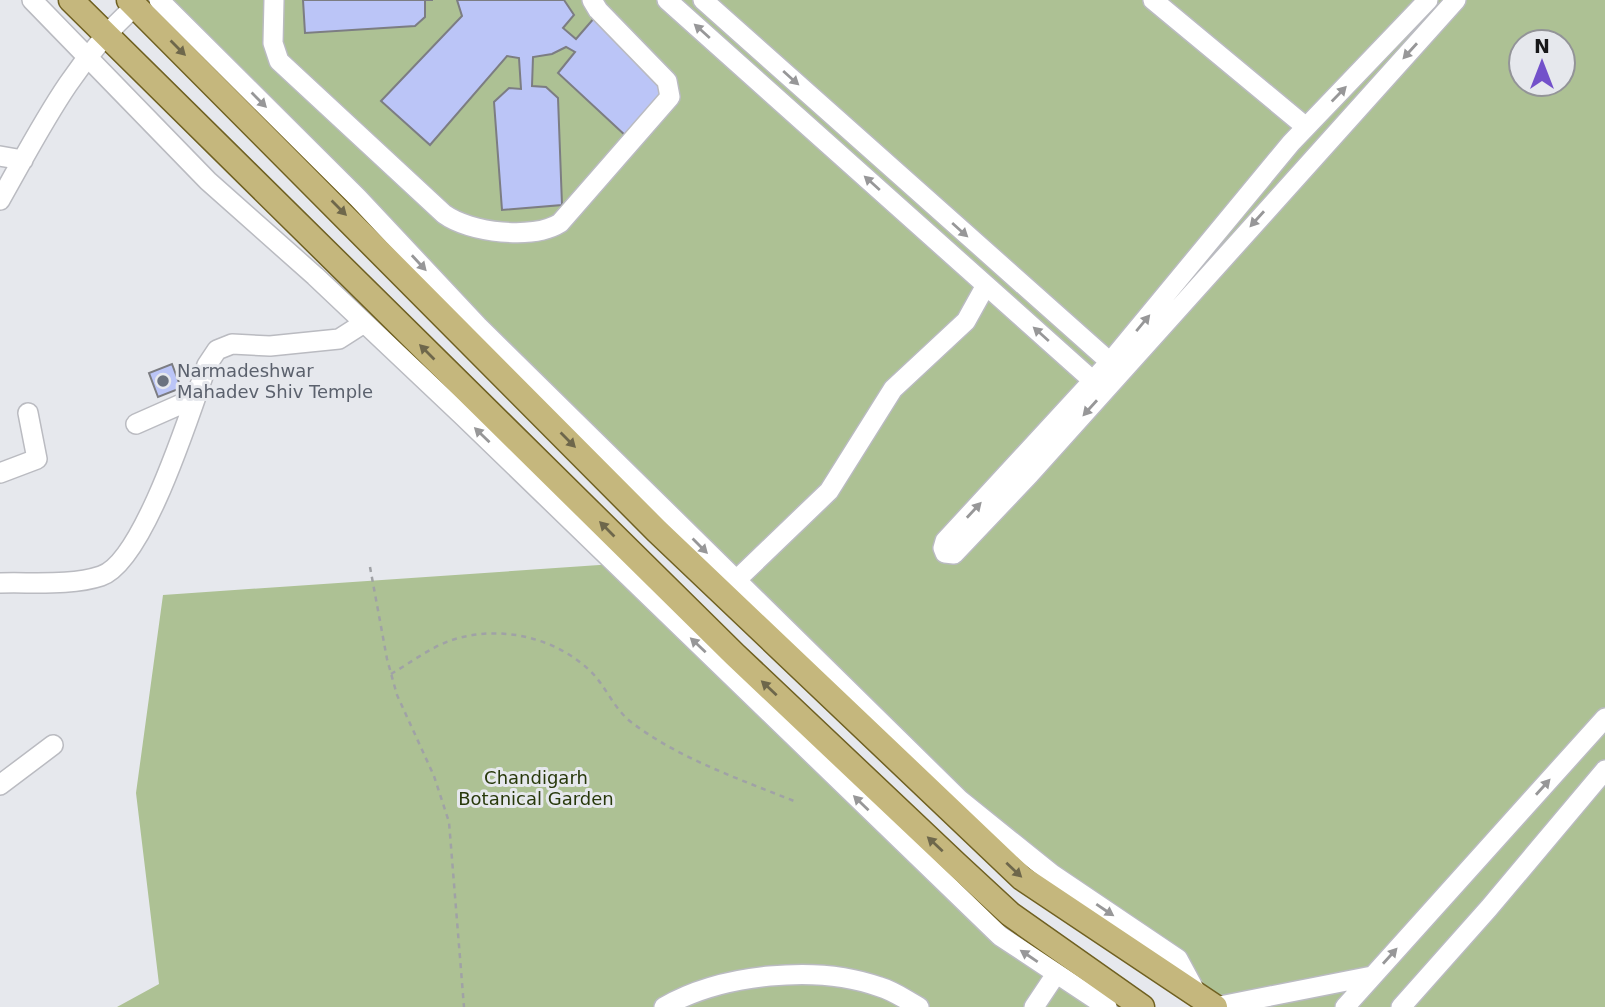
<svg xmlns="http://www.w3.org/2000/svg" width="1605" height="1007" font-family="'DejaVu Sans',sans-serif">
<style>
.green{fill:#adc194;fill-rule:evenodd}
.building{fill:#bbc5f7;stroke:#7c7d82;stroke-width:2}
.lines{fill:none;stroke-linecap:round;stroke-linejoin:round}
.minor-casing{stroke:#babbc1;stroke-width:22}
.major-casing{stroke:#6f6021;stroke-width:27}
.path{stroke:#a0a2a6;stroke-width:2.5;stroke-dasharray:5 5;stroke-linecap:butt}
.minor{stroke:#fff;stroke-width:19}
.major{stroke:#c5b77d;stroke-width:24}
.oneway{fill:#979798}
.oneway2{fill:#6e674b}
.worship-dot{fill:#6b7280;stroke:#e6e8ed;stroke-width:2.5}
.labels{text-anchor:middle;stroke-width:6;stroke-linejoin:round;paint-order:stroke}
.worship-label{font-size:18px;fill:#5b616d;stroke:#e6e8ed;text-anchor:start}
.park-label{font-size:18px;fill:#28390b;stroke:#e6e8ed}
</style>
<rect width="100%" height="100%" fill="#e6e8ed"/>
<path class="green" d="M164,0H1605V1007H1196L1081,915ZM1521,42H1563V84H1521Z
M614,564L1109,1007H117L159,984L136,793L163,595Z"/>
<path class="building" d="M303,0H433H425V17L415,26L305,33Z
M457,0H564L574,15L563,28L576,39L595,17L666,89L627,137L558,73L575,52L566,47L552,54L533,57L532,86L546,87L558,98L562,205L502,210L494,102L509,88L521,89L519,58L507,56L430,145L381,101L462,16Z
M172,364L181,388L158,397L149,373Z"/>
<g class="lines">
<g class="minor-casing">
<path id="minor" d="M32,0L208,181L315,276L463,416L1000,936L1107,1007
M159,0L358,198L478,326L960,800L1052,874L1178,959L1198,996
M274,0L273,43L279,61L444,214C470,233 533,240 560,223L670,97L667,81L598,10L592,0
M667,0L1092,380
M703,0L1110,362
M1153,0L1306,127
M1428,0L1291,143L1110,362L945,541L943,548L945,553L954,554L1030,474L1456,0
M0,156L23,160
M0,200C42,126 71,65 135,6
M136,424L195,398
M0,473L37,459L28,413
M0,583C32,582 71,586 101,576C144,562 191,409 207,365L217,350L232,344L270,346L339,339L364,323
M726,590L829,491L893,389L966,321L986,285
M0,785L53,745
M664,1007C721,974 817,964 880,987C894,991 906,1000 919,1007
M1034,1007L1056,974
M1215,1007L1372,976
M1345,1007L1605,718
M1401,1007L1489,908L1605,770"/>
</g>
<g class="major-casing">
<path id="major" d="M71,0L735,655L956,864L1010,914L1142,1007
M129,0L657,531L1022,878L1215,1007"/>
</g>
<path class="path" d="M370,567L387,659L397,695L434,776L449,822L464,1007
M391,674C410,663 431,647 452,640C498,625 551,636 587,668C605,683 612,707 631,722C678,758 739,779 794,801"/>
<use href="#minor" class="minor"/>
<use href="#major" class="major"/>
</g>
<defs><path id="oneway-solid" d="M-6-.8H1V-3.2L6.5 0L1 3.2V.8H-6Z" transform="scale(1.75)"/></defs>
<g class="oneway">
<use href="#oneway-solid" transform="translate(702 31) rotate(-138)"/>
<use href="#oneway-solid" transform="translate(1410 51) rotate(132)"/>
<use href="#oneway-solid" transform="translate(791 78) rotate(42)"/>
<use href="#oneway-solid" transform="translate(1339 94) rotate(-46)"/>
<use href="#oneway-solid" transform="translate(259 100) rotate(45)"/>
<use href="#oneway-solid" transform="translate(872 183) rotate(-138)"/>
<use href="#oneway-solid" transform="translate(1257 219) rotate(132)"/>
<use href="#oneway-solid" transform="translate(960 230) rotate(42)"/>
<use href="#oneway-solid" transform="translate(419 263) rotate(47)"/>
<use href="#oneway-solid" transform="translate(1143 323) rotate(-50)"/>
<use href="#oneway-solid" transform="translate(1041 334) rotate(-138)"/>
<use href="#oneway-solid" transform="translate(1090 408) rotate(132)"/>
<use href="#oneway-solid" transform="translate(482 435) rotate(-136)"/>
<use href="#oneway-solid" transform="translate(974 510) rotate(-47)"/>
<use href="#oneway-solid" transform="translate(700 546) rotate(45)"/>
<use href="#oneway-solid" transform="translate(698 645) rotate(-137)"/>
<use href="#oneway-solid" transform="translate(1543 787) rotate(-48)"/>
<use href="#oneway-solid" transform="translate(861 803) rotate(-136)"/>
<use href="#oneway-solid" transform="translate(1105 910) rotate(34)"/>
<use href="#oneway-solid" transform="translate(1029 956) rotate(-146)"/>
<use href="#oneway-solid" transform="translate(1390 956) rotate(-48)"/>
</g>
<g class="oneway2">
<use href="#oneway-solid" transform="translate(178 48) rotate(45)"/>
<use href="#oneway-solid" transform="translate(339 208) rotate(45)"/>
<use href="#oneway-solid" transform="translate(427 352) rotate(-135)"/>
<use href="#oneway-solid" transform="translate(568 440) rotate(45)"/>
<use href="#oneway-solid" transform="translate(607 529) rotate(-135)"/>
<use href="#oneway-solid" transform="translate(769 688) rotate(-137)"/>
<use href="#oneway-solid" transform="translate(935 844) rotate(-137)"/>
<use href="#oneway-solid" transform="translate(1014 870) rotate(43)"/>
</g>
<circle class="worship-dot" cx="163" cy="381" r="7"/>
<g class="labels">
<g class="worship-label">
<text x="177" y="377">Narmadeshwar<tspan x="177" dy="21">Mahadev Shiv Temple</tspan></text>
</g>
<g class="park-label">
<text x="536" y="784">Chandigarh<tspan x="536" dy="21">Botanical Garden</tspan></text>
</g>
</g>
<g transform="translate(1542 63)"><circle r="33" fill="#e6e8ed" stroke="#939498" stroke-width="2"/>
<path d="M0-5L12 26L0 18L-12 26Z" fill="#7351ca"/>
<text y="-10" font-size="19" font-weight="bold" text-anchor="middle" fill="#171719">N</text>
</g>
</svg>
